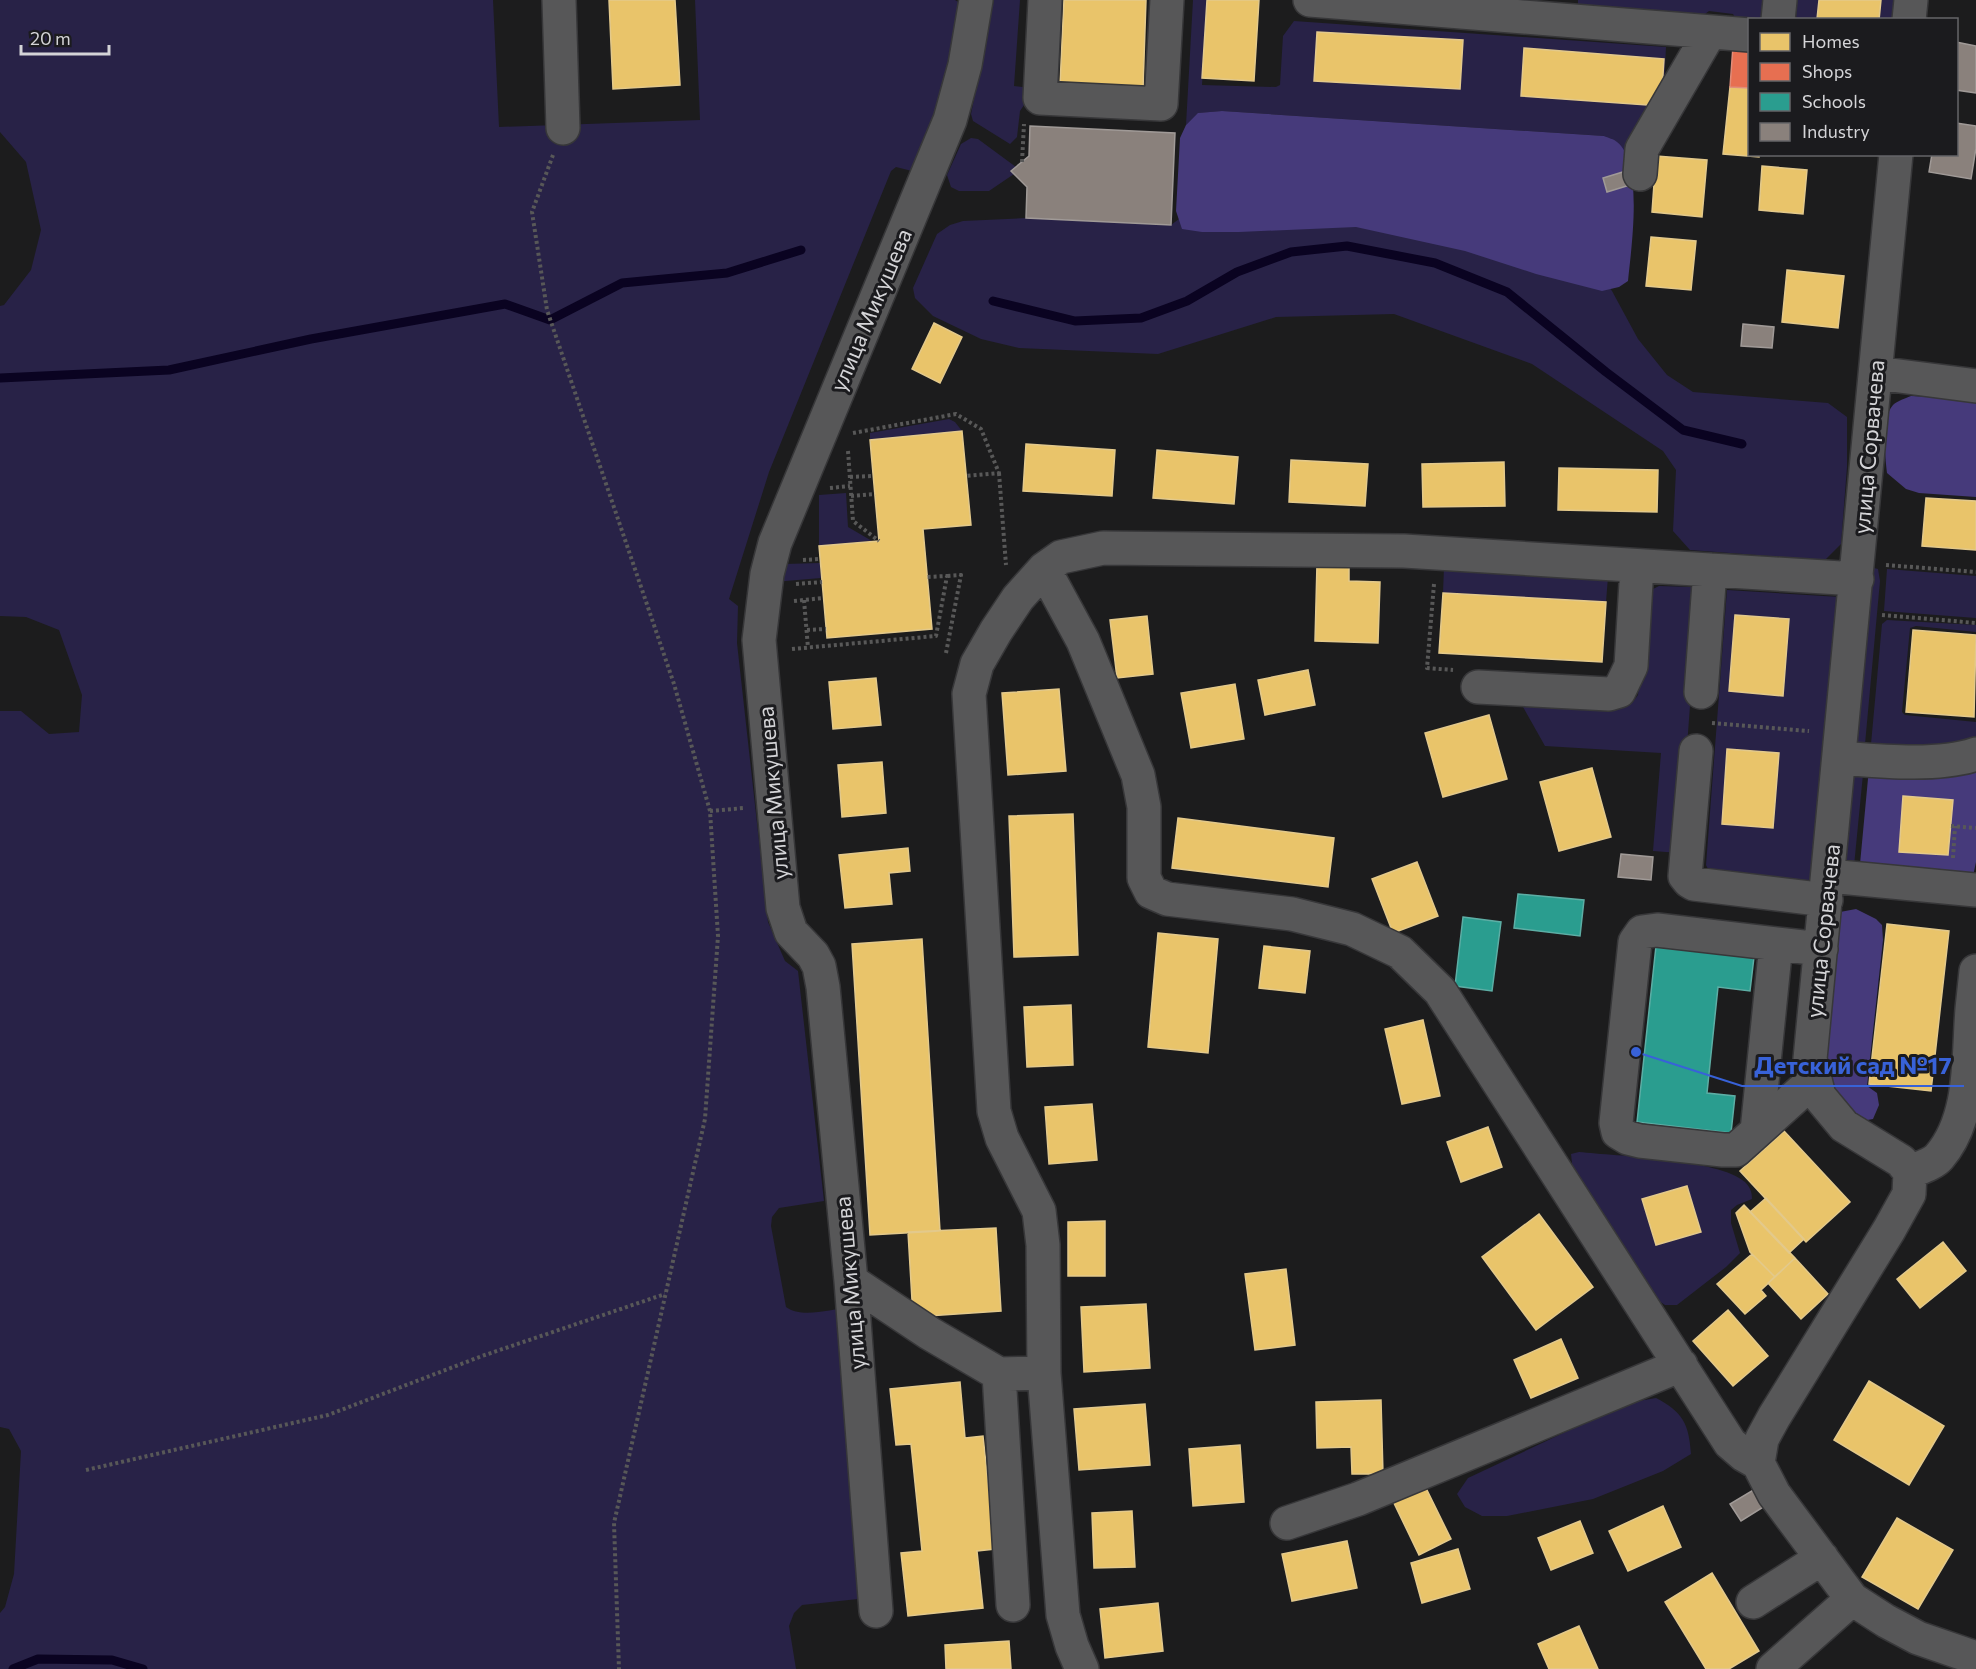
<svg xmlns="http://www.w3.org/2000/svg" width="1976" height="1669" font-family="Commissioner,sans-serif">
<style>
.green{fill:#282247}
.forest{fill:#463a7b}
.homes{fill:#e9c46a;stroke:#e3c98b;stroke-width:1.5}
.shops{fill:#e76f51;stroke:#e18d79;stroke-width:1.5}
.schools{fill:#2a9d8f;stroke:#5daea5;stroke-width:1.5}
.industry{fill:#8a817c;stroke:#a09a97;stroke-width:1.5}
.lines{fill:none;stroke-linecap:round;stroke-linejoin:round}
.stream{stroke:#0a0321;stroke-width:9}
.minor-casing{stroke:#373739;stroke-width:36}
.path{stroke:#585858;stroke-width:4;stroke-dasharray:3 3;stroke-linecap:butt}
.minor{stroke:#575758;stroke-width:33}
.labels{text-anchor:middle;stroke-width:6;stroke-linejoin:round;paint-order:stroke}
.street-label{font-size:22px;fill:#d4d4d7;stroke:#1b1b1e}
.leader{fill:none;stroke:#3862d8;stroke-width:2}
.callout-dot{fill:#3862d8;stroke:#1b1b1e;stroke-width:2}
.callout-label{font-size:24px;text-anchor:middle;font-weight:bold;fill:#3862d8;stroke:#1b1b1e;stroke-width:6;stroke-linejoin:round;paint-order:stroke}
</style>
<rect width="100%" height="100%" fill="#1c1c1d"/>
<path class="green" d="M0,0H493L499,127L700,120L695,0H955L963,5L948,95L912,171L896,167L891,171L769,472L729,599L738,606L737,643L768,922L785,961L798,971L824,1201L779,1208L772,1217L771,1226L786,1307C802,1319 831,1309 850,1307L858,1317V1599L802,1605L794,1613L789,1626L796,1669H0V1613L5,1607L14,1574L21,1451L9,1429L0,1427V711H21L49,734L79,732L82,695L59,630L26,617L0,616V306L4,305L31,270L41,230L26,162L0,132Z
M994,0H1020L1014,86L1031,88L1026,102L1020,111L1017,137L1010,144L973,121L971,114Z
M1193,0H1207L1202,85L1276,87L1280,85L1283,36L1294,21L1666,47L1663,106L1629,162L1604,136L1222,111L1199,113L1186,125Z
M1578,0H1768L1766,19H1736L1733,14L1709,11L1705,14L1704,21L1584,10L1578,4Z
M1797,0H1894L1892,19L1796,20Z
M971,138L978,139L1016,167L1014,174L989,191H959L951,187L947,175L961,144Z
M1244,170L1566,226L1612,291L1638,339L1667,375L1693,392L1828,403L1847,417V467L1841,544L1825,560L1690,550L1673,531L1676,470L1663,451L1532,364L1394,314L1276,317L1158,354L1019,348L981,339L933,316L915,298L913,288L937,234L950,225L963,221L1026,218L1171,225Z
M949,419L955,422L962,431L870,440V433Z
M846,493L848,527L872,541L819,546V495Z
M820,563L821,578L774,582L784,564Z
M1866,566L1878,569L1880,581L1864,755L1848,753Z
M1444,567L1608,577L1606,602L1443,593Z
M1887,569L1976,576V618L1884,611Z
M1659,586L1692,587L1698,599L1679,853L1653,851L1661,753L1545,746L1518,698L1621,706L1632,703L1638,695L1645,593Z
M1727,590L1840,597L1811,882L1709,871L1706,865Z
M1887,620L1976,625V632L1916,626L1910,628L1902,712L1905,715L1976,722V751L1871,744L1882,624Z
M1864,764L1854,866L1840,871L1844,766Z
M1579,1152C1616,1156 1719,1159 1745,1182C1750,1187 1752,1192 1752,1199L1737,1205L1731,1210V1223L1740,1253L1726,1267L1677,1305H1665L1650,1295L1573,1172L1571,1154Z
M1656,1398C1683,1412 1689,1424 1691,1454L1663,1471L1593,1499L1507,1516H1482L1465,1507L1457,1494L1468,1478L1627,1403Z"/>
<path class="forest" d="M1222,111L1604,136C1608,138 1614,139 1617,142C1644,163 1631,250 1628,281L1619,287L1602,291L1536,274L1465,251L1356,227L1239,232H1202L1182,229L1176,211L1180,138L1186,125L1198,113Z
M1911,396L1976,399V497L1919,493L1906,489L1887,473C1885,456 1881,418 1893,405C1897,401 1906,398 1911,396Z
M1976,761V862L1973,876L1860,864L1869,768Z
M1856,909L1876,919L1882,925L1883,940L1867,1086L1877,1093L1879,1105L1873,1119L1862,1121L1828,1090L1820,1054L1840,912Z"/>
<path class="homes" d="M609,0H675L680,85L613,89Z
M1064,0H1146L1143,89L1060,85Z
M1207,0H1259L1254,81L1202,78Z
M1819,0H1881L1879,20L1817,19Z
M1317,32L1463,40L1460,89L1314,81Z
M1524,48L1664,59L1661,106L1521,96Z
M1730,87L1750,88V154H1759V157L1723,154Z
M1656,156L1707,160L1702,217L1652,212Z
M1762,166L1807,170L1803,214L1759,210Z
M1651,237L1696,241L1691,290L1646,286Z
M1787,270L1844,276L1838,328L1782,322Z
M934,323L962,337L940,383L912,369Z
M962,431L971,525L923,529L932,629L827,638L819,546L879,541L870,440Z
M1026,444L1115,450L1112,496L1023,491Z
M1157,450L1238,457L1234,504L1153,498Z
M1291,460L1368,464L1365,506L1289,502Z
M1504,462L1505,506L1423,507L1422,464Z
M1559,468L1658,470L1657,512L1558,510Z
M1926,498L1976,501V550L1922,546Z
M1317,564L1349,566V581L1380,582L1378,643L1315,641Z
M1443,593L1606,602L1602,662L1439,653Z
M1735,615L1789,619L1783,696L1729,691Z
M1147,616L1153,674L1117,678L1110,620Z
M1913,630L1976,635L1974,717L1906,712Z
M1308,670L1315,705L1265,715L1258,680Z
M876,678L881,725L833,729L829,682Z
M1235,684L1244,739L1191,748L1181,693Z
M1059,689L1066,771L1008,775L1002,693Z
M1489,715L1507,779L1443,797L1425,733Z
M1727,749L1779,753L1773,828L1722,824Z
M882,762L886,813L842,817L838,765Z
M1592,768L1611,837L1559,851L1540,782Z
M1903,796L1953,800L1948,855L1899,852Z
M1073,814L1078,955L1014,957L1009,816Z
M1178,818L1334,838L1328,887L1172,868Z
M908,848L910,871L889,873L892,904L845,908L839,855Z
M1417,862L1438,916L1393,933L1372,879Z
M1887,924L1949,931L1931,1091L1869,1084Z
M1158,933L1218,939L1208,1053L1148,1047Z
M922,939L940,1231L870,1235L852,944Z
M1264,946L1310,951L1305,993L1259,988Z
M1071,1005L1073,1065L1027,1067L1024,1007Z
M1423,1020L1440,1096L1402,1104L1385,1029Z
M1092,1104L1097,1160L1049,1164L1045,1107Z
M1488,1127L1502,1167L1461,1182L1447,1142Z
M1784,1131L1850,1202L1806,1242L1740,1171Z
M1687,1186L1701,1232L1656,1245L1642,1199Z
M1766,1198L1804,1239L1789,1253L1750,1212Z
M1744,1205L1795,1258L1775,1277L1750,1252L1736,1213Z
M1539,1214L1593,1287L1536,1330L1482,1257Z
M1105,1221V1276H1068V1222Z
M996,1228L1001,1311L913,1317L908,1232Z
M1943,1242L1966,1271L1920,1308L1897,1279Z
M1752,1254L1775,1277L1761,1290L1766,1296L1745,1314L1717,1284Z
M1795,1258L1828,1294L1801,1319L1768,1283Z
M1286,1269L1295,1345L1255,1350L1245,1274Z
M1146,1304L1150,1368L1084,1372L1081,1307Z
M1728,1310L1768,1356L1733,1386L1693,1341Z
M1561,1339L1578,1378L1531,1398L1514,1360Z
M1869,1381L1944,1426L1909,1485L1834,1440Z
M960,1382L965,1438L983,1436L995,1549L977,1551L983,1608L908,1616L901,1553L922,1551L911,1444L896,1445L890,1389Z
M1381,1400L1383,1474H1352L1351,1447L1317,1448L1316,1402Z
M1145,1404L1150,1465L1079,1470L1074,1409Z
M1240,1445L1244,1502L1193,1506L1189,1449Z
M1425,1486L1451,1539L1419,1555L1393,1501Z
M1663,1506L1681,1547L1628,1571L1609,1531Z
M1132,1511L1135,1567L1094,1568L1092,1513Z
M1897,1518L1953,1550L1918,1609L1862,1577Z
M1580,1521L1593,1553L1551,1570L1538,1538Z
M1347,1541L1357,1588L1292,1601L1282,1554Z
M1458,1549L1470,1589L1422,1603L1411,1563Z
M1712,1573L1759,1651L1729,1669H1706L1665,1602Z
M1158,1603L1163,1651L1105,1658L1100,1609Z
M1579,1626L1598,1669H1549L1538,1644Z
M1009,1641L1011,1669H946L945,1645Z"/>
<path class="shops" d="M1733,46L1750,47V88L1730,87Z"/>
<path class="schools" d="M1518,894L1584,900L1580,936L1514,928Z
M1463,917L1501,922L1492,991L1455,986Z
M1656,946L1754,957L1750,991L1718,987L1707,1093L1735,1096L1731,1133L1637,1122Z"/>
<path class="industry" d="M1956,42L1976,46V93L1956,90Z
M1956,123L1976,126V148L1971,179L1929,172L1932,154H1956Z
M1030,126L1175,133L1171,225L1026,218L1027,187L1011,171L1029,156Z
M1626,171L1630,185L1607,192L1603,178Z
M1743,324L1774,327L1772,348L1741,346Z
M1621,854L1653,857L1651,880L1618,877Z
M1755,1489L1765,1506L1741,1521L1730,1504Z"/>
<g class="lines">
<path class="stream" d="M993,301L1075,321L1141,318L1187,301L1237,272L1291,252L1347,246L1435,263L1507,292L1606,372L1683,430L1742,444
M0,378L169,370L311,339L505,304L550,320L622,283L727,273L801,250
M13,1669L38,1659L112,1660L143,1669"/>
<g class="minor-casing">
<path id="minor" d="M559,0L563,128
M1045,0L1040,98L1161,104L1167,0
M1310,0L1750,35
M1778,20L1780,0
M1909,20L1911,0
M1896,154L1810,1059L1819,1096L1844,1126L1901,1161L1910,1172L1909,1194L1889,1230L1774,1417L1762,1439L1758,1463L1774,1494L1852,1599L1886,1621L1918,1638L1976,1658
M1640,174L1642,149L1710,32
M1876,373L1976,386
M1044,569L1083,641L1138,775L1144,807V878L1151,892L1167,899L1292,914L1352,929L1400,952L1440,991L1730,1443L1744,1455L1758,1463
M1478,687L1609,694L1619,691L1631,666L1637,566
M1701,692L1710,570
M1696,751L1685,876L1689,881L1694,884L1826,900
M1840,758C1879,761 1939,767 1976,754
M1829,876L1976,890
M1976,971L1972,1009H1976
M1815,1079L1736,1150H1723L1640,1141L1628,1138L1618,1132L1616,1123L1635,942L1642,932L1657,930L1821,949
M1757,1131L1776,944
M1910,1172C1919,1168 1933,1164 1939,1157C1973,1118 1968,1057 1972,1009
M851,1281L929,1333L999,1374
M1287,1523L1358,1499L1681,1365
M1753,1602L1822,1558
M1013,1605L999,1374L1044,1373
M876,1611L851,1281L823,987L819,966L813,955L791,932L783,908L759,640L767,574L775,543L950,120L965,65L976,0
M1082,1669L1072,1646L1063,1615L1044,1373L1043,1245L1039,1211L1002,1138L994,1111L969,694L977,664L996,631L1018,598L1044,569L1061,557L1103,548L1404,551L1857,579
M1773,1669L1852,1599"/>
</g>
<path class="path" d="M553,155L532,212L547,310L674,684L710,811L718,936L705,1119L614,1523L619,1669
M1022,162L1024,124
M853,433L956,414L981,429L999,473L966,476
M848,451L853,521L879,541
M999,473L1006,565
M850,477L873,476
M830,488L850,486
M851,496L875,494
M803,560L820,559
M1886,565L1976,572
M796,584L822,582
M1434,584L1427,668L1453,670
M804,600L808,648
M794,601L823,598
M1882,615L1976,623
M807,630L826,629
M792,649L936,636L947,576L927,577
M946,653L961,575L947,576
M1712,723L1809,731
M710,811L744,808
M1951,826L1976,828
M1953,858L1955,826
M86,1470L328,1415L482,1356L665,1294"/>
<use href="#minor" class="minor"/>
</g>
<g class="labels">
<g class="street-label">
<text transform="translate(871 310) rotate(-67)" y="8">улица Микушева</text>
<text transform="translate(1869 447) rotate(-85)" y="8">улица Сорвачева</text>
<text transform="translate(773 793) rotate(-95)" y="8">улица Микушева</text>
<text transform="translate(1823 931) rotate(-84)" y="8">улица Сорвачева</text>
<text transform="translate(850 1283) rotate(-95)" y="8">улица Микушева</text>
</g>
</g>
<path class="leader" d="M1636 1052L1742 1086H1964"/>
<circle class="callout-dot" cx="1636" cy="1052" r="6"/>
<g class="callout-label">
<text x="1853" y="1074">Детский сад №17</text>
</g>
<rect x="1748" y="18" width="210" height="138" fill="#1b1b1e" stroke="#656568" stroke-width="1.5"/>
<rect x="1760" y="33" width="30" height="18" fill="#e9c46a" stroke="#656568" stroke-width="1.5"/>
<text x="1802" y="48" font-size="18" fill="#d4d4d7">Homes</text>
<rect x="1760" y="63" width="30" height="18" fill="#e76f51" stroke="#656568" stroke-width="1.5"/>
<text x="1802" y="78" font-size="18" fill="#d4d4d7">Shops</text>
<rect x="1760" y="93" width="30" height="18" fill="#2a9d8f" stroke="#656568" stroke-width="1.5"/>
<text x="1802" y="108" font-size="18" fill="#d4d4d7">Schools</text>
<rect x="1760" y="123" width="30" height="18" fill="#8a817c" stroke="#656568" stroke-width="1.5"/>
<text x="1802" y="138" font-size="18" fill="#d4d4d7">Industry</text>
<path d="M21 45v9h88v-9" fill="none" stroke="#d4d4d7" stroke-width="3"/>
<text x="30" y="45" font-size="18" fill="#d4d4d7" stroke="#1b1b1e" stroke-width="4.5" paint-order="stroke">20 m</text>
</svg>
